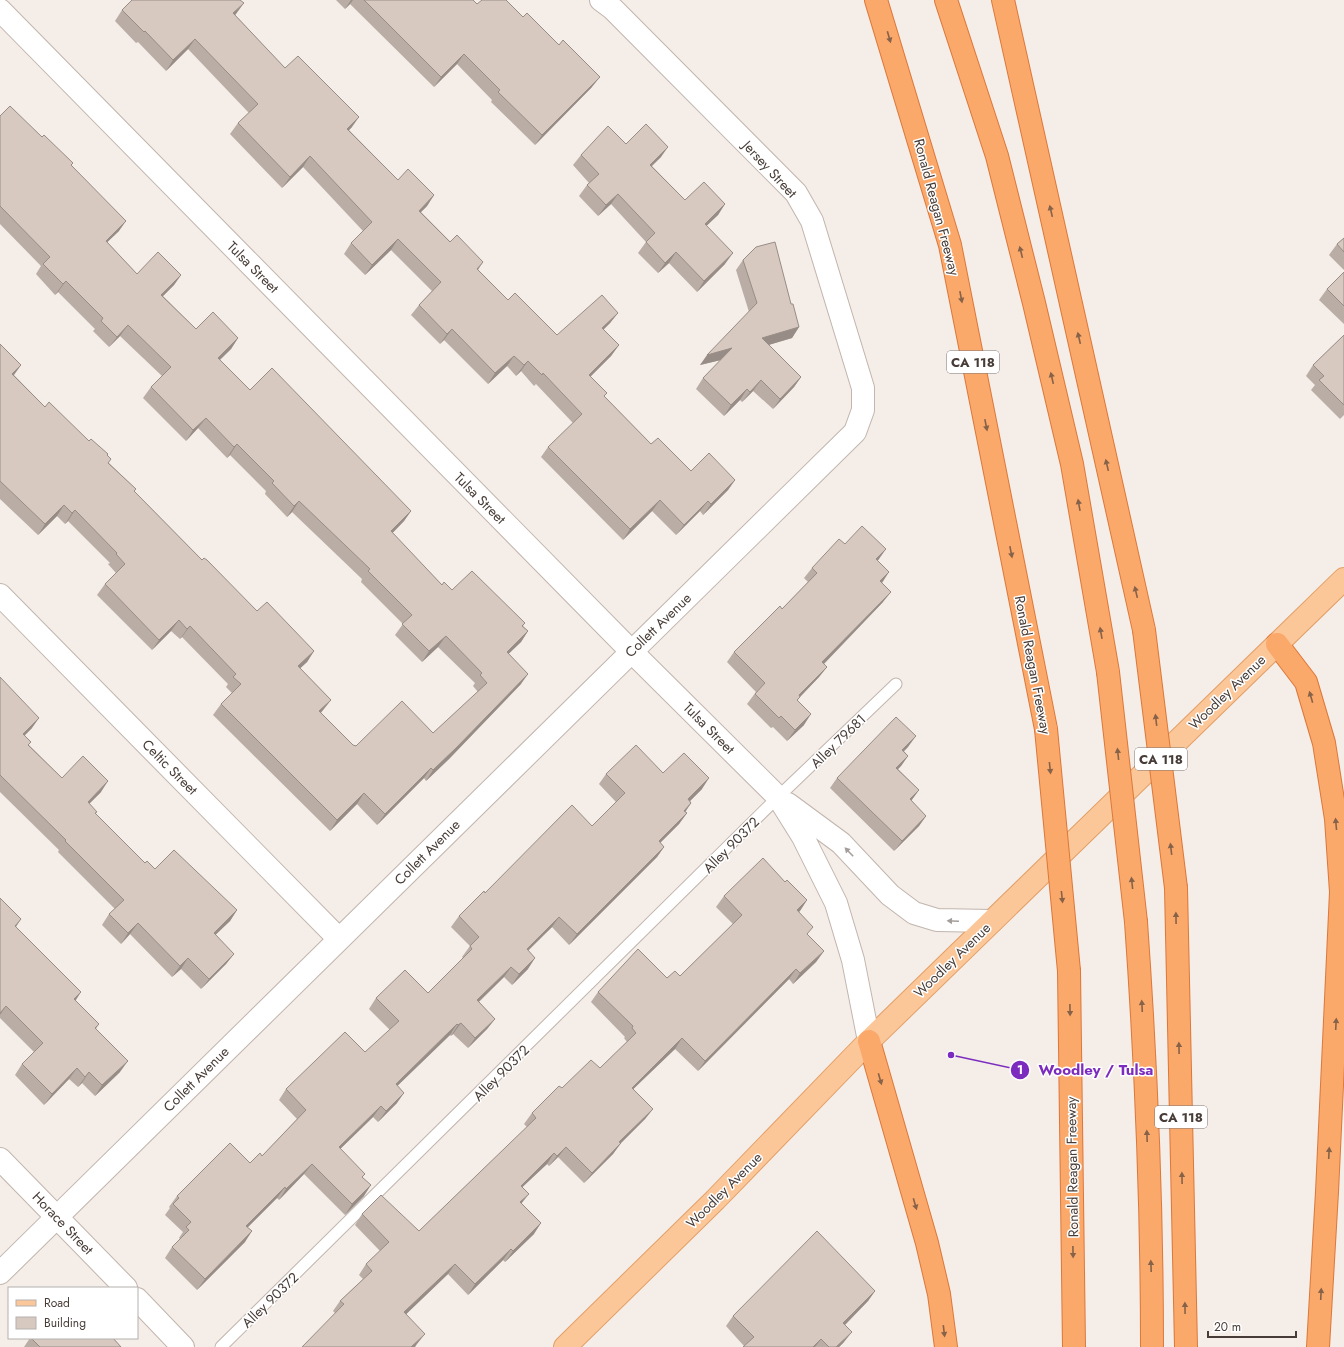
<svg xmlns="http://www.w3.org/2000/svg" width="1344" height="1347" font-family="Jost,sans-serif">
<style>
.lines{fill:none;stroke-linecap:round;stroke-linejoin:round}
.service-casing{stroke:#c2b5ad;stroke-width:13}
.minor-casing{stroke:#c2b5ad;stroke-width:24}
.tertiary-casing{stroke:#c2b5ad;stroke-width:24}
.primary-casing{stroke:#e29f67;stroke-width:24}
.motorway-casing{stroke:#db783a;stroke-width:24}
.service{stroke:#fff;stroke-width:11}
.minor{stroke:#fff;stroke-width:22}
.tertiary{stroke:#fff;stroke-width:22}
.primary{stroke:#fcc798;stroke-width:22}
.motorway{stroke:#fba86b;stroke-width:22}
.motorway-bridge-casing{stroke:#db783a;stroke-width:24;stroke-linecap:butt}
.motorway-bridge{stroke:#fba86b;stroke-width:22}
.wall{fill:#baada5}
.shaded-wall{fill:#978d86}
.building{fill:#d8c9c0;stroke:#978d86}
.oneway{fill:#866249}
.oneway2{fill:#a39e9b}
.labels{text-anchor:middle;stroke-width:3;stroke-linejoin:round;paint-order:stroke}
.shield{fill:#fff;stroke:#7e7673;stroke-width:1}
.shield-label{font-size:13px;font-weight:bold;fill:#473c37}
.street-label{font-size:14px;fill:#473c37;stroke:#fff}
.leader{fill:none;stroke:#7b2cbf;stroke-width:1.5}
.callout-dot{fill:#7b2cbf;stroke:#fff;stroke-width:1.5}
.mark-label{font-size:12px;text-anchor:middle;font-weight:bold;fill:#fff}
.callout-label{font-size:15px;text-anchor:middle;font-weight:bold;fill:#7b2cbf;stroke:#fff;stroke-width:3;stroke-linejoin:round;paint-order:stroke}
</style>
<rect width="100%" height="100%" fill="#f4ede8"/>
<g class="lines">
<g class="service-casing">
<path id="service" d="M221,1347L778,797L896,684"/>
</g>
<g class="minor-casing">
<path id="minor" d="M0,595L339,939
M0,1159L126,1288
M0,1273L855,432L863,410V388L812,221L796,193L613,9L601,0
M137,1299L183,1347"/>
</g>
<g class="tertiary-casing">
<path id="tertiary" d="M0,10L631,651L778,797L803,837L836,903L853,960L869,1041
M788,804L841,843L890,895L914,913L937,920L992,921"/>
</g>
<g class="primary-casing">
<path id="primary" d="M565,1347L715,1200L869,1041L1344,579"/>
</g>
<g class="motorway-casing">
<path id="motorway" d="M876,0L950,245L1046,729
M946,0L997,156L1034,303L1072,464L1108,672
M1003,0L1144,630
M1277,644L1306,682L1324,743L1336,819L1341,892L1327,1192L1318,1347
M1176,888L1186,1347
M1136,922C1146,1063 1152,1205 1152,1347
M1069,971L1074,1347
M869,1041L927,1243L939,1294L946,1347"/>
</g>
<use href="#service" class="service"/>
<use href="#minor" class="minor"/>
<use href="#tertiary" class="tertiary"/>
<use href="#primary" class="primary"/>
<use href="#motorway" class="motorway"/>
<g class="motorway-bridge-casing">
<path id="motorway-bridge" d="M1144,630L1176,888
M1108,672L1136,922
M1046,729L1069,971"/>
</g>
<use href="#motorway-bridge" class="motorway-bridge"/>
</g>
<path class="wall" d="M336,0H473L477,4L592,87L535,145L491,102L492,100L457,64L434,87L350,4L345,9Z
M122,10L236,14L235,15L285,68L352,127L349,130L398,180L434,195L427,206L421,212L508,300L557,335L618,313L610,323L603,330L619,345L611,356L590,377L605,397L651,444L691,471L735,480L728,490L703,515L700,511L676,535L652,511L623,540L541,457L548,447L573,423L536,384L534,386L521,371L516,376L507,366L488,384L444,340L440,344L411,315L419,305L432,291L391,250L365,275L344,254L351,243L363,231L303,167L282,188L230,134L238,123L249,113L188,49L166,71L138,42L136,43L115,21Z
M0,116L71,166L119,231L107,242L137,274L181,275L174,285L163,296L196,329L238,338L231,349L220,360L250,390L411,511L404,521L392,533L442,585L452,590L525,623L523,626L528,631L521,642L508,654L521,684L449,759L426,781L424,778L377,825L357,804L330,831L213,715L221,704L232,693L226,687L228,684L182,637L180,639L171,631L152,650L97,595L105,584L116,573L108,564L110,563L68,521L65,524L57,516L38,535L0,499V344L21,365L14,375L45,407L89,441L107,455L109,463L136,489L134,491L202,560L257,611L314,651L307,662L300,668L331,700L323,710L321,713L353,745L356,746L433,733L478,692L473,686L475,683L438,647L422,662L395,635L403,624L361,582L362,579L292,512L287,517L265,494L266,491L230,455L227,458L198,428L186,441L143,398L151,387L162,376L120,336L109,347L93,331L95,329L58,292L55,295L36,274L41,266L0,224Z
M626,144L661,157L652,166L685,200L725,204L718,215L706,226L725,264L697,292L669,263L658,273L638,253L646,242L611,204L598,216L579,196L587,185L589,183L573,165L581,155Z
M1344,238V270L1329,255L1337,244Z
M743,260L791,304L799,327L792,338L768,345L801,377L794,387L773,409L753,391L742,402L740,400L724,416L696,389L703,378L721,360L700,365L749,312L736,270Z
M1344,272V324L1319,300L1327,289Z
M1344,335V415L1340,419L1311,390L1315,385L1306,376L1313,365Z
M845,544L879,559L877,561L882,583L883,602L824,664L827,667L819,677L799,698L797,701L804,725L787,741L773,727L771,728L747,704L756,692L727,662L734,652L782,609L808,582L804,578L812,568Z
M0,678L32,728L25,735L29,745L62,778L101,792L89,804L96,814L145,863L155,869L237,910L230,921L215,935L234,954L226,964L201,989L181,969L172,977L130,934L121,944L102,925L109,914L115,909L58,852L59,850L0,792Z
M908,747L904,751L908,756L901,766L898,769L919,790L911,801L926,816L919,826L894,851L830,788L837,778Z
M663,773L702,789L690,801L691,803L685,812L687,813L679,824L660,843L664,847L657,857L569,945L552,927L528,951V969L512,985L504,977L479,1002L495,1019L487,1029L468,1048L453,1034L451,1036L450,1035L397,1086V1103L378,1122L373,1117L340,1149L363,1177L364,1196L345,1215L304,1174L279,1200L277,1198L248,1227L245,1242L197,1290L165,1258L172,1247L180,1239L179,1238L183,1232L165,1215L170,1208L169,1207L177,1196L250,1163L262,1156L297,1119L279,1100L286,1089L365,1052L390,1030L369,1009L376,998L428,993L463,958L462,957L470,946L451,927L459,916L485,893L592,826L616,802L599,784L606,774Z
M785,882L807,900L799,912L808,935L824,951L816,962L793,984L789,979L698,1071L675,1049L633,1089L653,1109L645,1119L621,1143L613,1154L584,1183L558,1157L549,1166L547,1164L522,1187V1204L534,1234L505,1262L503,1260L468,1295L448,1274L406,1314L417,1344L335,1313L333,1311L340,1301L363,1279L359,1275L366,1264L380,1251L355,1225L362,1214L419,1231L527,1127L524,1124L532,1113L562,1088L600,1068L627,1042L624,1038L625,1037L591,1002L598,992L680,976L733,924L716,907L724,896Z
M0,898L16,927L75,1001L99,1024L96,1029L120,1072L95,1096L82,1083L78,1087L69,1079L44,1105L15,1075L22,1064L34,1052L0,1018Z
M875,1291L868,1301L845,1325L844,1342L839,1347H743L744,1346L726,1326L733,1316Z
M30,1338H113L121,1347H24Z"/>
<path class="shaded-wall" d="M351,0H353L350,4L345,9Z
M244,3L236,14L226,23L233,13Z
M195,39L188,49L166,71L173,60Z
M464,54L457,64L434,87L441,77Z
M600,77L592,87L535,145L542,135Z
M359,117L352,127L340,139L347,129Z
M668,147L661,157L642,175L650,165Z
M310,156L303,167L282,188L290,177Z
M618,194L611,204L598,216L606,205Z
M434,195L427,206L412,221L419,211Z
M725,204L718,215L697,235L705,224Z
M126,221L119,231L98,251L106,241Z
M398,239L391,250L365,275L372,265Z
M676,252L669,263L658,273L665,263Z
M733,253L725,264L697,292L704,281Z
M483,262L476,273L477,269Z
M181,275L174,285L154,305L161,295Z
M66,281L58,292L55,295L63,284Z
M618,313L610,323L594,339L602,328Z
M128,325L120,336L109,347L117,337Z
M799,327L792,338L755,349L762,338Z
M452,329L444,340L440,344L447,334Z
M238,338L231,349L211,368L218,358Z
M619,345L611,356L581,386L589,375Z
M732,348L725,359L700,365L707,355Z
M514,356L507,366L488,384L495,373Z
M528,361L521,371L516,376L524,365Z
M21,365L13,376L12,374Z
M801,377L794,387L773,409L780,399Z
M761,380L753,391L742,402L750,392Z
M747,389L740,400L724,416L731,405Z
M206,418L198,428L186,441L193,430Z
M237,444L230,455L227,458L234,447Z
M735,480L728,490L703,515L711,504Z
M660,500L652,511L623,540L630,529Z
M299,501L292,512L287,517L294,506Z
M708,501L700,511L676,535L684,525Z
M64,505L57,516L38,535L45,524Z
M75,510L68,521L65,524L72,513Z
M411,511L404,521L384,542L391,531Z
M886,549L879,559L869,570L876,559Z
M889,572L882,583L873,592L880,581Z
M891,592L883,602L815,673L822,662Z
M179,620L171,631L152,650L159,640Z
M190,626L182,637L180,639L187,629Z
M528,631L521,642L499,663L507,652Z
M446,636L438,647L422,662L429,651Z
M314,651L307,662L291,677L298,666Z
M827,667L819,677L799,698L793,707L799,695Z
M528,674L521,684L449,759L426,781L433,770Z
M331,700L323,710L312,722L319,711Z
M811,714L804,725L787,741L795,730Z
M39,718L32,728L16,744L23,734Z
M916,736L908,747L895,760L902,750Z
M908,756L901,766L889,778L896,768Z
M431,768L424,778L377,825L385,814Z
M709,778L702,789L681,810L688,799Z
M108,781L101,792L80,813L88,802Z
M919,790L911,801L910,799Z
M364,793L357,804L330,831L337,820Z
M691,803L684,814V811Z
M687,813L679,824L651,852L659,841Z
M926,816L919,826L894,851L902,841Z
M664,847L657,857L569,945L577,934Z
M807,900L800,911L790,921L797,910Z
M237,910L230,921L206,944L214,933Z
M559,917L552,927L519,959L527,949Z
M21,919L14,930L15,926Z
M138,923L130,934L121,944L128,933Z
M824,951L816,962L793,984L800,973Z
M234,954L226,964L201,989L209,979Z
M188,958L181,969L172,977L180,966Z
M535,958L528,969L512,985L519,974Z
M511,967L504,977L470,1010L477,1000Z
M796,969L789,979L698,1071L705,1061Z
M81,992L74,1003V999Z
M6,1006L0,1015V1013Z
M495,1019L487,1029L468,1048L475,1038Z
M461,1023L453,1034L451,1036L458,1025Z
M457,1024L450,1035L388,1095L396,1084Z
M682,1038L675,1049L624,1098L632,1088Z
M128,1061L120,1072L95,1096L102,1085Z
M77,1068L69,1079L44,1105L52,1094Z
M89,1072L82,1083L78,1087L85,1077Z
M404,1093L397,1103L378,1122L386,1111Z
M381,1106L373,1117L331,1158L339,1147Z
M653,1109L645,1119L612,1152L619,1142Z
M621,1143L613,1154L584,1183L592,1173Z
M566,1147L558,1157L549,1166L557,1156Z
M554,1153L547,1164L513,1196L521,1186Z
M312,1164L304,1174L279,1200L286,1189Z
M371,1185L364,1196L345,1215L352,1204Z
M285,1187L277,1198L239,1236L246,1226Z
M529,1194L521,1204L520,1202Z
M541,1223L534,1234L505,1262L513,1251Z
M252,1231L245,1242L197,1290L205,1279Z
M511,1249L503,1260L468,1295L475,1284Z
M455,1264L448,1274L397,1323L404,1312Z
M875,1291L868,1301L836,1334L843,1323Z
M852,1332L844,1342L839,1347H836Z
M425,1334L417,1344L415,1347H411Z
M821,1339L815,1347H813Z"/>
<path class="building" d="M132,0H240L244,3L233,13L285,68L298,56L359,117L347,129L398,180L408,169L434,195L419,211L450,242L457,235L483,262L477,269L508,300L515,293L557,335L602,295L618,313L602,328L619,345L589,375L607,393L604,396L651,444L658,438L691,471L709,453L735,480L711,504L708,501L684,525L660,500L630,529L548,447L582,414L543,373L542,375L528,361L524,365L514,356L495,373L452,329L447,334L419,305L441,282L398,239L372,265L351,243L372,222L310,156L290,177L238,123L258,104L195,39L173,60L145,31L144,32L122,10Z
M364,0H473L477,4L482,0H506L523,17L527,13L559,45L563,40L600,77L542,135L498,92L500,90L464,54L441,77Z
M10,106L42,137L44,135L73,163L71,165L126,221L106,241L137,274L158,252L181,275L161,295L196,329L213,312L238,338L218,358L250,390L272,368L411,511L391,531L442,585L444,582L452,590L472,571L525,623L522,626L528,631L507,652L528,674L456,748L433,770L431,768L385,814L364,793L337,820L221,704L241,684L233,677L236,674L190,626L187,629L179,620L159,640L105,584L125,564L116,554L117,553L75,510L72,513L64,505L45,524L0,481V344L21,365L12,374L45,407L49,402L89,441L91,439L108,454L107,455L111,459L108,463L136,489L134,491L202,560L204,558L207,560L257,611L267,602L314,651L298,666L331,700L319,711L353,745L356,746L402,701L433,733L487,683L480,675L482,673L446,636L429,651L402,624L412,615L368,571L370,569L299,501L294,506L272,483L274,481L237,444L234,447L206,418L193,430L151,387L171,367L128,325L117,337L101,321L103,318L66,281L63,284L43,264L50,257L0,206V116Z
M646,124L668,147L650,165L685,200L704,182L725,204L705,224L733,253L704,281L676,252L665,263L646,242L655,233L618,194L606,205L587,185L599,174L581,155L608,126L626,144Z
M1344,238V252L1337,244Z
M775,242L791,304H793L799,327L762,338L801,377L780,399L761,380L750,392L747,389L731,405L703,378L732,348L707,355L757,303L743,260L756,247Z
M1344,272V306L1327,289Z
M1344,335V405L1319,380L1324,376L1313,365Z
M862,526L886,549L876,559L889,572L880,581L891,592L822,662L827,667L799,695L800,697L797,700L811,714L795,730L781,716L779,718L755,694L765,683L734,652L780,606L782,609L817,573L812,568L839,539L845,544Z
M0,677L39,718L23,734L31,742L28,745L62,778L83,756L108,781L88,802L97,812L95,813L145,863L147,861L155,869L174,850L237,910L214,933L234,954L209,979L188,958L180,966L138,923L128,933L109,914L124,900L65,841L66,840L0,775Z
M896,717L916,736L902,750L908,756L896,768L919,790L910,799L926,816L902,841L837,778Z
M636,745L663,773L684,753L709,778L688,799L691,803L684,811L687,813L659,841L664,847L577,934L559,917L527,949L535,958L519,974L511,967L477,1000L495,1019L475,1038L461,1023L458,1025L457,1024L396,1084L404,1093L386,1111L381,1106L339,1147L365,1174L362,1177L371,1185L352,1204L312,1164L286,1189L285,1187L246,1226L252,1231L205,1279L172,1247L189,1230L186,1227L191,1222L173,1204L179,1198L177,1196L230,1143L250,1163L260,1153L262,1156L306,1110L286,1089L345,1032L365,1052L399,1021L376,998L405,970L428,993L472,949L470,946L479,937L459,916L484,891L485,893L572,805L592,826L625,793L606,774Z
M763,858L785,882L787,880L807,900L797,910L813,927L807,934L824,951L800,973L796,969L705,1061L682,1038L632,1088L653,1109L619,1142L621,1143L592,1173L566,1147L557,1156L554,1153L521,1186L529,1194L520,1202L541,1223L513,1251L511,1249L475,1284L455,1264L404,1312L425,1334L411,1347H302L344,1304L340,1301L372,1271L366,1264L389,1242L362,1214L381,1195L419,1231L536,1118L532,1113L559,1086L562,1088L591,1060L600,1068L636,1033L632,1028L633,1026L598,992L638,949L667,978L675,971L680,976L742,915L724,896Z
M0,898L21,919L15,926L81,992L74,999L99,1024L95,1028L128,1061L102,1085L89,1072L85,1077L77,1068L52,1094L22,1064L43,1043L6,1006L0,1013Z
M817,1231L875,1291L843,1323L852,1332L836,1347H829L821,1339L813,1347H743L754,1337L733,1316Z
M31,1338H113L121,1347H40Z"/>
<defs><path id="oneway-solid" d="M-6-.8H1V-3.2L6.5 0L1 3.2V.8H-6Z"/></defs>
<g class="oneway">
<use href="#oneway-solid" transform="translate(889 37) rotate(74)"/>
<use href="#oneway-solid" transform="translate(1051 211) rotate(-103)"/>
<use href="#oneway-solid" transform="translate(1021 252) rotate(-104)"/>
<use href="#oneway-solid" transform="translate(961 297) rotate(79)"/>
<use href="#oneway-solid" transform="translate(1079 338) rotate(-103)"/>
<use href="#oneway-solid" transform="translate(1052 378) rotate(-103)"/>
<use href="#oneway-solid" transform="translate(986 425) rotate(79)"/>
<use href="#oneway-solid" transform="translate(1107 465) rotate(-103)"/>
<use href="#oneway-solid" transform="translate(1079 505) rotate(-100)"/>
<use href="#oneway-solid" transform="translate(1011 552) rotate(79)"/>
<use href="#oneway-solid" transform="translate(1136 592) rotate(-103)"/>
<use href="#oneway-solid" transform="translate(1101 633) rotate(-100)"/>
<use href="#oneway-solid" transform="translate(1311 697) rotate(-106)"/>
<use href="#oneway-solid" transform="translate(1156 720) rotate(-97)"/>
<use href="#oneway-solid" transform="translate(1118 754) rotate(-96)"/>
<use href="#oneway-solid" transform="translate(1050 768) rotate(84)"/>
<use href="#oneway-solid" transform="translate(1336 824) rotate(-95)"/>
<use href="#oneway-solid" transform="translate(1171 849) rotate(-97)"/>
<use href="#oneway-solid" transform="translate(1132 883) rotate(-96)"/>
<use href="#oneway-solid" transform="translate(1062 897) rotate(84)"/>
<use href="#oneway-solid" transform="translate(1176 918) rotate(-91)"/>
<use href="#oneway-solid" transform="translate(1142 1006) rotate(-93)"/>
<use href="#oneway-solid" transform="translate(1070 1010) rotate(89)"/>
<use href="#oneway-solid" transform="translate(1336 1024) rotate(-87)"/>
<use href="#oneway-solid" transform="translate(1179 1048) rotate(-91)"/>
<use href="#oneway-solid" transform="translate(880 1079) rotate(74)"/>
<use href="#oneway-solid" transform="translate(1147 1136) rotate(-92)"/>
<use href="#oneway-solid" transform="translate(1329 1153) rotate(-87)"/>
<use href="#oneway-solid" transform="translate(1182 1178) rotate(-91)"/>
<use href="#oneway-solid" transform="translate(915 1204) rotate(74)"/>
<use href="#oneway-solid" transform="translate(1073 1252) rotate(89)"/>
<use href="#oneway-solid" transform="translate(1151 1266) rotate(-92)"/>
<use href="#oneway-solid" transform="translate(1321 1294) rotate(-87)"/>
<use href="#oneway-solid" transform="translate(1185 1308) rotate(-91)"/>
<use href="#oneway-solid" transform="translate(944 1331) rotate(83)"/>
</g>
<g class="oneway2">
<use href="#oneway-solid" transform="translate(849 852) rotate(-134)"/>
<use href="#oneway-solid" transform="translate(953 921) rotate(-178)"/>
</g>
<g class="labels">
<g class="shield">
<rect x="947" y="351" width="52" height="22" rx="3"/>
<rect x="1135" y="748" width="52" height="22" rx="3"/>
<rect x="1155" y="1106" width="52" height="22" rx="3"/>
</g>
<g class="shield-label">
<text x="973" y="367">CA 118</text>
<text x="1161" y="764">CA 118</text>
<text x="1181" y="1122">CA 118</text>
</g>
<g class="street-label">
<text transform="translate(770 169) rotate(47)" y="5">Jersey Street</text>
<text transform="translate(937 207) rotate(75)" y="5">Ronald Reagan Freeway</text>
<text transform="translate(253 267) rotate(45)" y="5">Tulsa Street</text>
<text transform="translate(480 498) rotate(45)" y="5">Tulsa Street</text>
<text transform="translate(658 625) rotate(-44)" y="5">Collett Avenue</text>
<text transform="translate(1033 665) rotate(79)" y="5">Ronald Reagan Freeway</text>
<text transform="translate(1227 692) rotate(-44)" y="5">Woodley Avenue</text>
<text transform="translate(709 728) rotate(45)" y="5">Tulsa Street</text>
<text transform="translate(838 741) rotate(-44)" y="5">Alley 79681</text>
<text transform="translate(170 767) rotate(45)" y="5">Celtic Street</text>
<text transform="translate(731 845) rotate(-45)" y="5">Alley 90372</text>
<text transform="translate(427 852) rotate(-45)" y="5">Collett Avenue</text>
<text transform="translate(952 960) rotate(-44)" y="5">Woodley Avenue</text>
<text transform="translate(501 1073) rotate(-45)" y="5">Alley 90372</text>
<text transform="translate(196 1079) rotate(-45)" y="5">Collett Avenue</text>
<text transform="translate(1072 1167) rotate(-91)" y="5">Ronald Reagan Freeway</text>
<text transform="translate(724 1190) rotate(-45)" y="5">Woodley Avenue</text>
<text transform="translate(63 1223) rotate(46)" y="5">Horace Street</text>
<text transform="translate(270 1300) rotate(-44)" y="5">Alley 90372</text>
</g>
</g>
<path class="leader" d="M951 1055L1020 1070"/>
<g class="callout-dot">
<circle cx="951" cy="1055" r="4"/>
<circle cx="1020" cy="1070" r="10"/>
</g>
<g class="mark-label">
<text x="1020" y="1074">1</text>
</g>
<g class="callout-label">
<text x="1096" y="1075">Woodley / Tulsa</text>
</g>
<rect x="8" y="1287" width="130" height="52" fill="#ffffff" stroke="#b5b1af"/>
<rect x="16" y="1300" width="20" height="6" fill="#fcc798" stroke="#b5b1af"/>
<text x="44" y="1307" font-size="12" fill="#473c37">Road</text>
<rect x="16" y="1317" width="20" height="12" fill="#d8c9c0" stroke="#b5b1af"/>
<text x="44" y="1327" font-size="12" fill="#473c37">Building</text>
<path d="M1208 1331v6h88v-6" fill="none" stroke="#473c37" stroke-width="2"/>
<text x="1214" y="1331" font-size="12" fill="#473c37" stroke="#ffffff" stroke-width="3" paint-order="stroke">20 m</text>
</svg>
